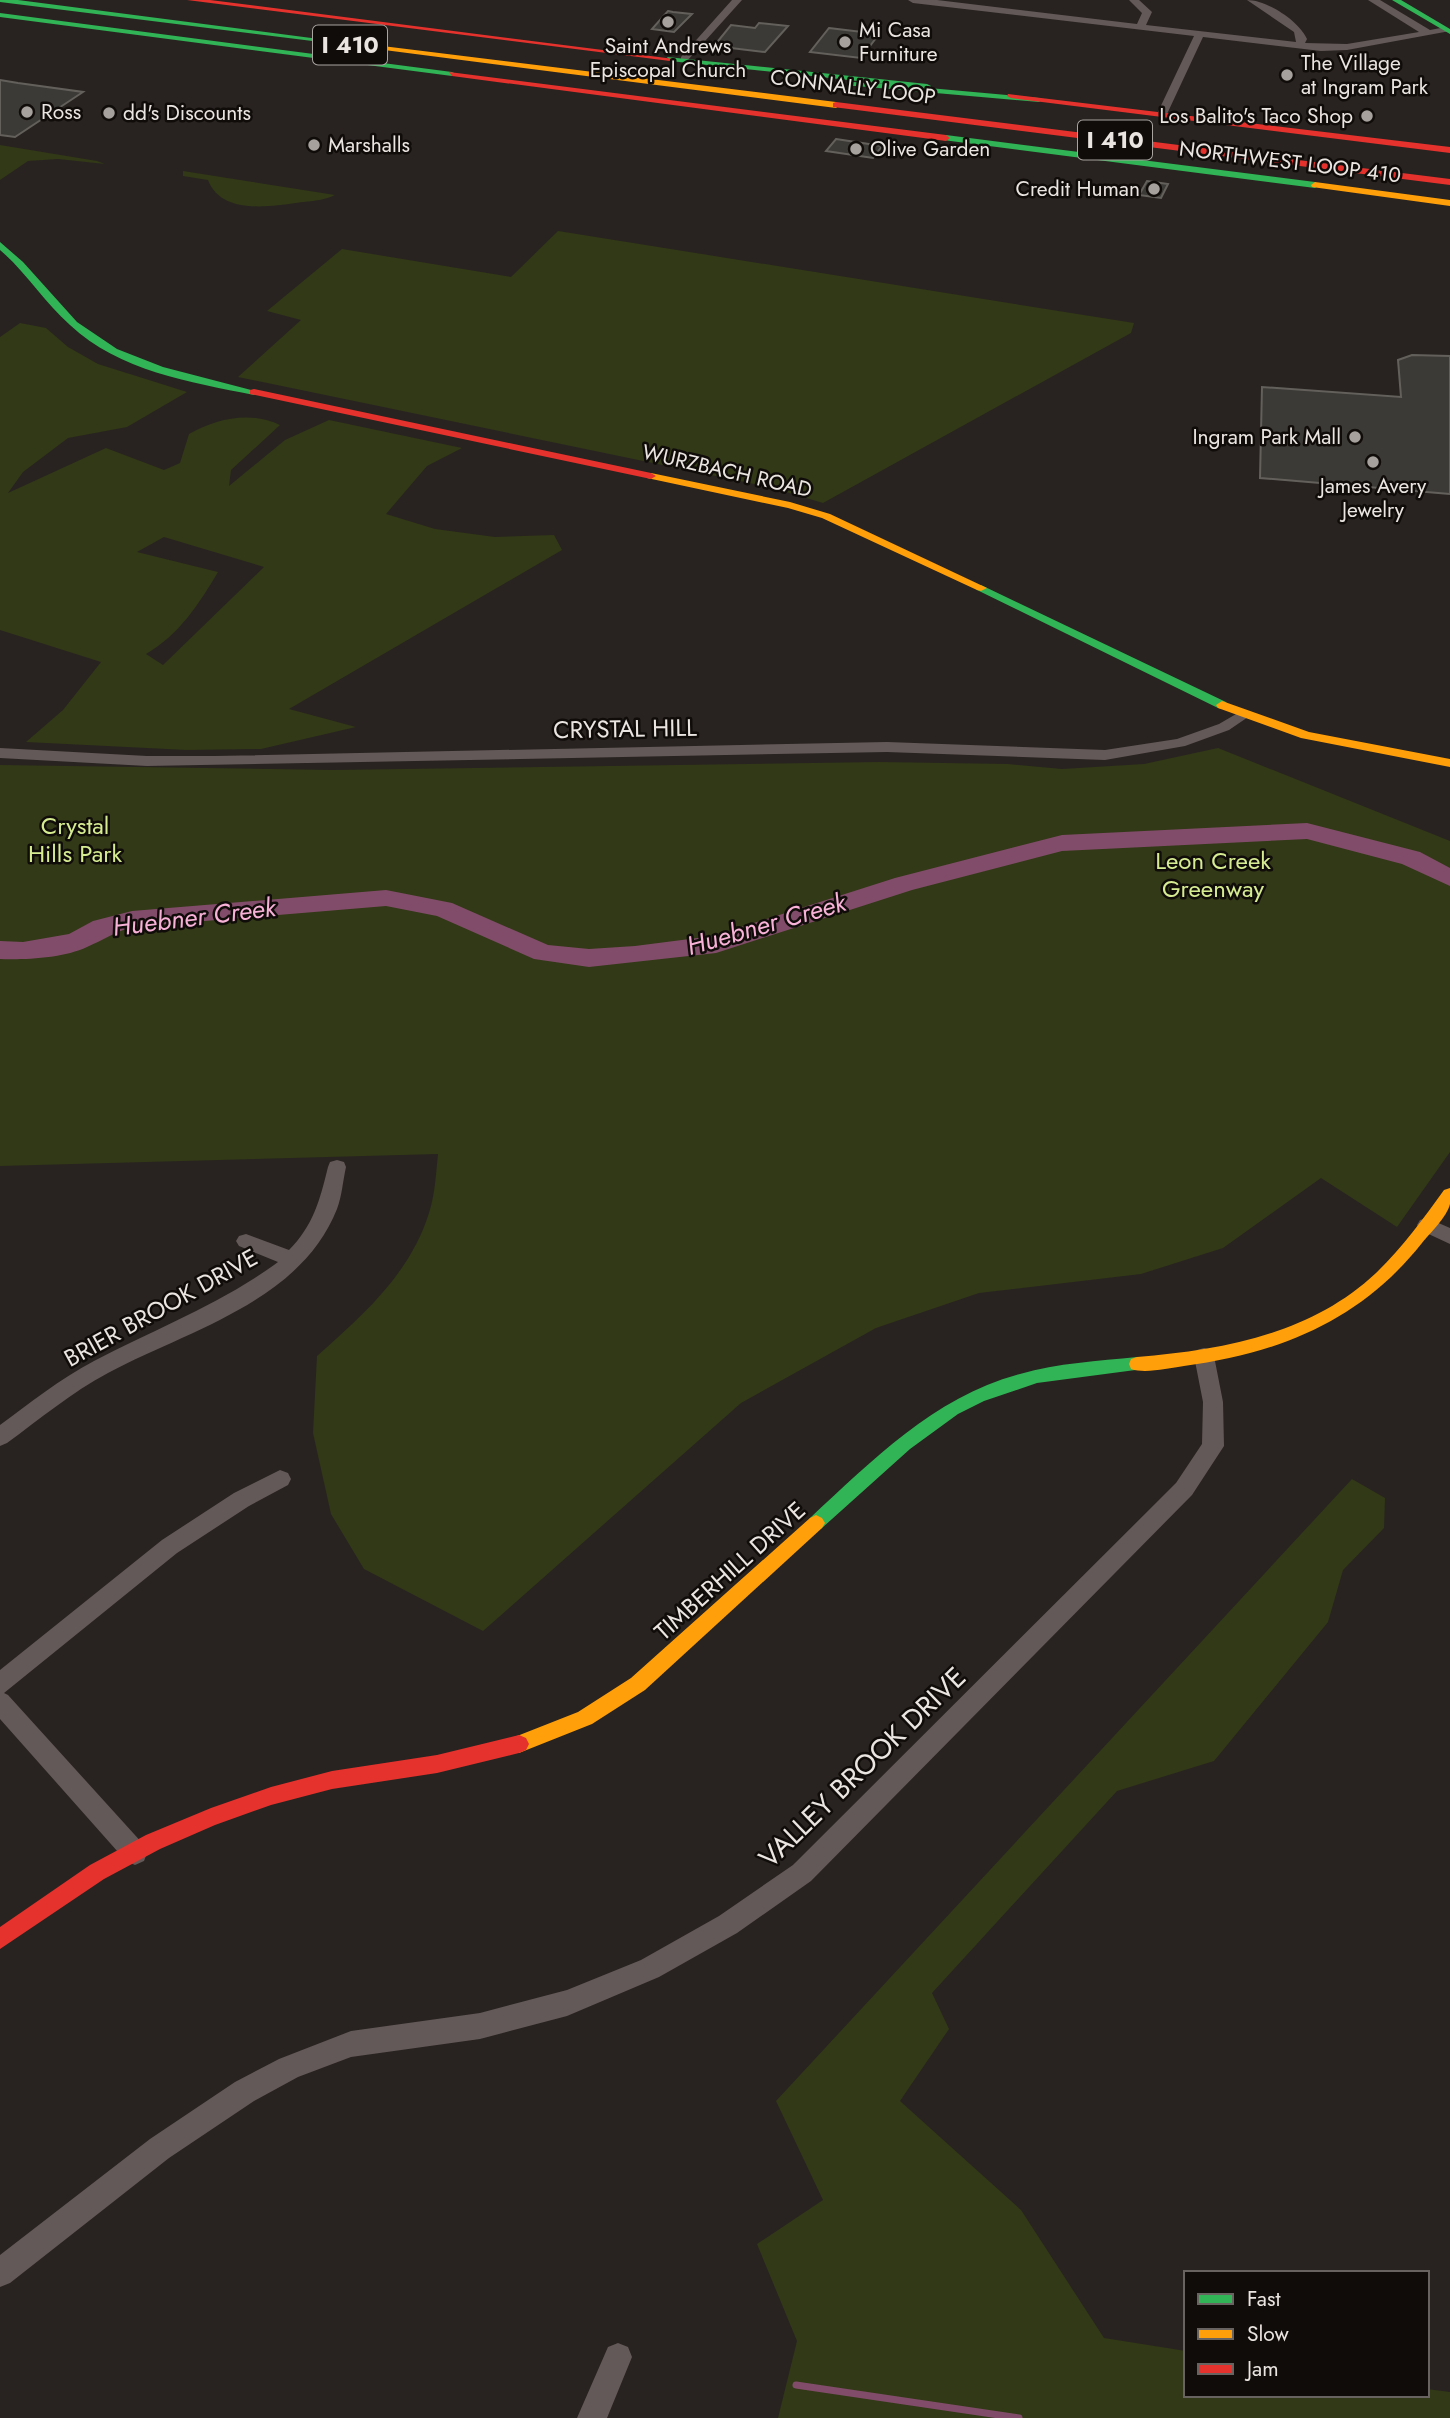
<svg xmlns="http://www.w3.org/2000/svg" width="1450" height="2418" font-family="Jost,sans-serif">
	<rect width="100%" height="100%" fill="#282320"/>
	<path fill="#323917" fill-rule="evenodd" d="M0,145L97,161L105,164L58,159L28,161L0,180Z
		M183,171L335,195C323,201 309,201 296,203C267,207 221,214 208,180L183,176Z
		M558,231L1134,323L1131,333L823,503L769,487L238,377L301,320L267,311L342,249L511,277Z
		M20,323L46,328L68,347L98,364L187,392L127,427L68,438L23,472L8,493L106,448L164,470L180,463L189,434C217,418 251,411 280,425L231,470L229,486L285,440L329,420L462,448L427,466L386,514L435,529L495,537L554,535L562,550L289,709L356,727L261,749L187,750L26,742L63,710L101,662L0,630V337ZM164,537L264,567L163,665L146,654C179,635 199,604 218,572L137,552Z
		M1218,748L1450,841V1152L1397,1227L1321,1178L1223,1248L1141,1274L979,1293L876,1328L741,1403L483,1631L364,1569L331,1514L313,1433L317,1356C363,1315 410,1274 429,1213C435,1195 436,1173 438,1154L0,1166V765L333,770L879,762L1008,764L1062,769L1144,764Z
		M1352,1479L1385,1498L1384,1528L1343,1570L1328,1622L1214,1761L1117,1791L932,1993L949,2029L900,2101L1021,2210L1104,2338L1186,2351V2395H1427V2389L1450,2392V2418H778L797,2341L757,2244L823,2200L776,2101Z"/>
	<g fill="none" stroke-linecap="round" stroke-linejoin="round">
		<path stroke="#814c69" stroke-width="7" d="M796,2385L1019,2418"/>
		<path fill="#814c69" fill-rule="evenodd" d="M1307,823L1420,852L1450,868V886L1402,864L1307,839L1062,851L912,890L716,953L589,967L534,959L437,916L386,906L132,927C115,932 103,940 87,947C64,958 25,960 0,959V941L23,942L69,934L93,921L132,911L386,890L452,903L548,945L589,949L635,946L713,936L895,878L1062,835Z"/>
	</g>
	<path fill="#3c3a36" stroke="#63605c" stroke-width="2" d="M668,11L673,12L692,14L674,32L652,29Z
		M759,23L788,26L765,52L714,46L731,25L755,28Z
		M829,28L879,34L861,58L810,52Z
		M0,80L18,83L83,92L15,137L0,135Z
		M836,139L882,146L873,158L826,151Z
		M1147,181L1168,184L1161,198L1139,195Z
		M1412,355L1450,356V494L1260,478L1262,387L1401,397L1398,360Z"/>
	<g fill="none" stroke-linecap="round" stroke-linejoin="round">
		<path fill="#635958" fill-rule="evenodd" d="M732,0H742L687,61H681V57Z
			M908,0H937L1137,24L1142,13L1129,0H1139L1152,12L1146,25L1296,42L1294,32L1247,0C1267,0 1299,21 1307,39L1305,43L1347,44L1419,32L1368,0H1380L1430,30L1446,27L1450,31L1347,50L1321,51L1203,37L1167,114L1162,117L1157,114L1194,36L913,3Z
			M1243,710L1251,715L1229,730L1185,746L1105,760L887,752L147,766L0,758V748L147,756H215L887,742L1105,750L1177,739L1219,724Z
			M337,1160L344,1162L346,1167C343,1180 342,1196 337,1209C300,1302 189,1330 108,1373C72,1392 40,1419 7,1443L0,1446V1425C30,1403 60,1379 94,1361C155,1329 218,1305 274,1265L278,1262L239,1246L236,1241L239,1236L246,1234L289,1250C313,1226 320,1200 328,1167L330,1162Z
			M1427,1218L1450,1228V1244L1420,1230L1417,1225L1420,1220Z
			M1204,1348L1211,1350L1214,1356L1223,1402L1224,1446L1192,1495L811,1881L737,1933L659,1977L567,2016L480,2039L351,2057L298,2077L254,2101L169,2158L10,2283L0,2287V2255L150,2139L235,2082L279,2059L351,2031L480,2013L567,1990L641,1960L719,1916L793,1865L1176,1483L1202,1444L1203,1402L1194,1356L1197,1350Z
			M280,1470L288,1473L291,1479L288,1485L249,1506L177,1553L4,1693L8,1695L144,1845L147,1853L144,1861L135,1865L126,1861L0,1719V1670L162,1540L234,1493Z
			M618,2343L628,2347L632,2357L607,2418H577L608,2347Z"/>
		<path fill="#30b455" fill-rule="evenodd" d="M0,0H18L365,45L361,47L0,2Z
			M1392,0H1401L1450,29V34Z
			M0,13L452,72L456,74L452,76L0,17Z
			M667,57L927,84L931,86L929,88L1039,98L1043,100L1039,102L856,86H853V82L886,84L670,61Z
			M946,135L1315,182L1319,185L1315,188L943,140V136Z
			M0,242L23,262L77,322L117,349L163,367L259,392L254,395C190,382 119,371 70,325C44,302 26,272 0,250Z
			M981,585L1226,702L1228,705L1222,709L1218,708L977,590L975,588Z
			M1137,1357L1143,1359L1145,1364L1143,1369L1037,1383L984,1401L958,1414L910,1449L822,1528L816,1531L810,1528L807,1523L810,1518C873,1460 934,1397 1020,1374C1058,1363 1098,1361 1137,1357Z"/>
		<path fill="#ff9f0a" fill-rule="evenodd" d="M358,43L836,102L840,105L836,108L361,47Z
			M1315,182L1450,200V206L1312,187L1311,185Z
			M651,473L790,502L830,514L987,588L981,591L977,590L822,518L788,508L647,478L646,476Z
			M1222,701L1309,732L1450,759V767L1301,738L1218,708L1216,705Z
			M1450,1188C1450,1193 1450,1200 1450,1204C1447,1217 1430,1233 1422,1243C1360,1321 1280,1353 1184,1366C1168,1368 1146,1374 1131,1369L1129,1364L1131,1359L1137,1357C1223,1350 1311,1334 1376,1273C1402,1248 1423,1219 1444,1190Z
			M816,1515L822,1518L825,1523L822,1528L645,1690L592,1724L519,1753L512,1750L509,1744L512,1738L578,1712L631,1678L810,1518Z"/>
		<path fill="#e5322d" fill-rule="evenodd" d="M187,0H210L674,59L670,61Z
			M449,72L946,135L950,138L946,141L452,76Z
			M1008,94L1450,147V153L1011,98L1007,96Z
			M836,102L1450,179V185L833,107V103Z
			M254,389L651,473L656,476L651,479L250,394V390Z
			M519,1735L526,1738L529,1744L526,1750L519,1753L437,1773L332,1789L271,1805L215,1825L160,1849L104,1879L0,1949V1927L90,1865L146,1835L211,1808L271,1787L332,1771L437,1755Z"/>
	</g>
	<g fill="#a7a19d" stroke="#100c0a" stroke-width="2.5">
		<circle cx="668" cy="22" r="7"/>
		<circle cx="845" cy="42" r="7"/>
		<circle cx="1287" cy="75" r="7"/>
		<circle cx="27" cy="112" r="7"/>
		<circle cx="109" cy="113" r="7"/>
		<circle cx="1367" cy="116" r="7"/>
		<circle cx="314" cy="145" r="7"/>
		<circle cx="856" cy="149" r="7"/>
		<circle cx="1154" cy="189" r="7"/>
		<circle cx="1355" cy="437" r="7"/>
		<circle cx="1373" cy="462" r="7"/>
	</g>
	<g text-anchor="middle" stroke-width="5" stroke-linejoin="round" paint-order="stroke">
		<g font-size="21" fill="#ebe5e1" stroke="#100c0a" text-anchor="start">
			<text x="859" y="37">Mi Casa<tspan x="859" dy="24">Furniture</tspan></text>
			<text x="668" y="53" text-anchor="middle">Saint Andrews<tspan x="668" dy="24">Episcopal Church</tspan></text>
			<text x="1301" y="70">The Village<tspan x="1301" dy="24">at Ingram Park</tspan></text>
			<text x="41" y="119">Ross</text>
			<text x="123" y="120">dd's Discounts</text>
			<text x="1353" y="123" text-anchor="end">Los Balito's Taco Shop</text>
			<text x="328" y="152">Marshalls</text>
			<text x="870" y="156">Olive Garden</text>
			<text x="1140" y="196" text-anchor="end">Credit Human</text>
			<text x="1341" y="444" text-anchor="end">Ingram Park Mall</text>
			<text x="1373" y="493" text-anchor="middle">James Avery<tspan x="1373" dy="24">Jewelry</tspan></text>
		</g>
		<g font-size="21" fill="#ebe5e1" stroke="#100c0a">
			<text transform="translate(853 87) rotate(7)" y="7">CONNALLY LOOP</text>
			<text transform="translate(1290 162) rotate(7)" y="7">NORTHWEST LOOP 410</text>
			<text transform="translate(727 471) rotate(13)" y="7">WURZBACH ROAD</text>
		</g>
		<g fill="#100c0a" stroke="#a9a4a0" stroke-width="2">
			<rect x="313" y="25.5" width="74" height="39" rx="5"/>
			<rect x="1078" y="120.5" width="74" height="39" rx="5"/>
		</g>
		<g font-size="23" font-weight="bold" fill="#ebe5e1">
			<text x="350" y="53">I 410</text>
			<text x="1115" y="148">I 410</text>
		</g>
		<g font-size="24" fill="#ebe5e1" stroke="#100c0a">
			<text transform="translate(625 729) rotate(-1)" y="8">CRYSTAL HILL</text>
			<text transform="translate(161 1308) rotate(-29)" y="8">BRIER BROOK DRIVE</text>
			<text transform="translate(730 1571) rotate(-42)" y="8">TIMBERHILL DRIVE</text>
		</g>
		<g font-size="24" fill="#d6ec91" stroke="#100c0a">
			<text x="75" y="834">Crystal<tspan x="75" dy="28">Hills Park</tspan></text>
			<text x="1213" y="869">Leon Creek<tspan x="1213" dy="28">Greenway</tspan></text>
		</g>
		<g font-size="26" font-style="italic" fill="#f8b1d7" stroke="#100c0a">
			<text transform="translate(194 917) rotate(-7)" y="9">Huebner Creek</text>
			<text transform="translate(766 924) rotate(-16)" y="9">Huebner Creek</text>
		</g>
		<g font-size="28" fill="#ebe5e1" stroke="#100c0a">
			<text transform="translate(862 1767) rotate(-44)" y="10">VALLEY BROOK DRIVE</text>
		</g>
	</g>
	<rect x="1184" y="2271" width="245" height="126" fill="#100c0a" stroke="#686360" stroke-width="2"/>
	<rect x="1198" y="2294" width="35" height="10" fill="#30b455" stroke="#686360" stroke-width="2"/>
	<text x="1247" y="2306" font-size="21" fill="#ebe5e1">Fast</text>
	<rect x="1198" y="2329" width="35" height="10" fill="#ff9f0a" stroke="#686360" stroke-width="2"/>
	<text x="1247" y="2341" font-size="21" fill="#ebe5e1">Slow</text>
	<rect x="1198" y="2364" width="35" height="10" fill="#e5322d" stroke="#686360" stroke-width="2"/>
	<text x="1247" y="2376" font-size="21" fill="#ebe5e1">Jam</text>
</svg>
